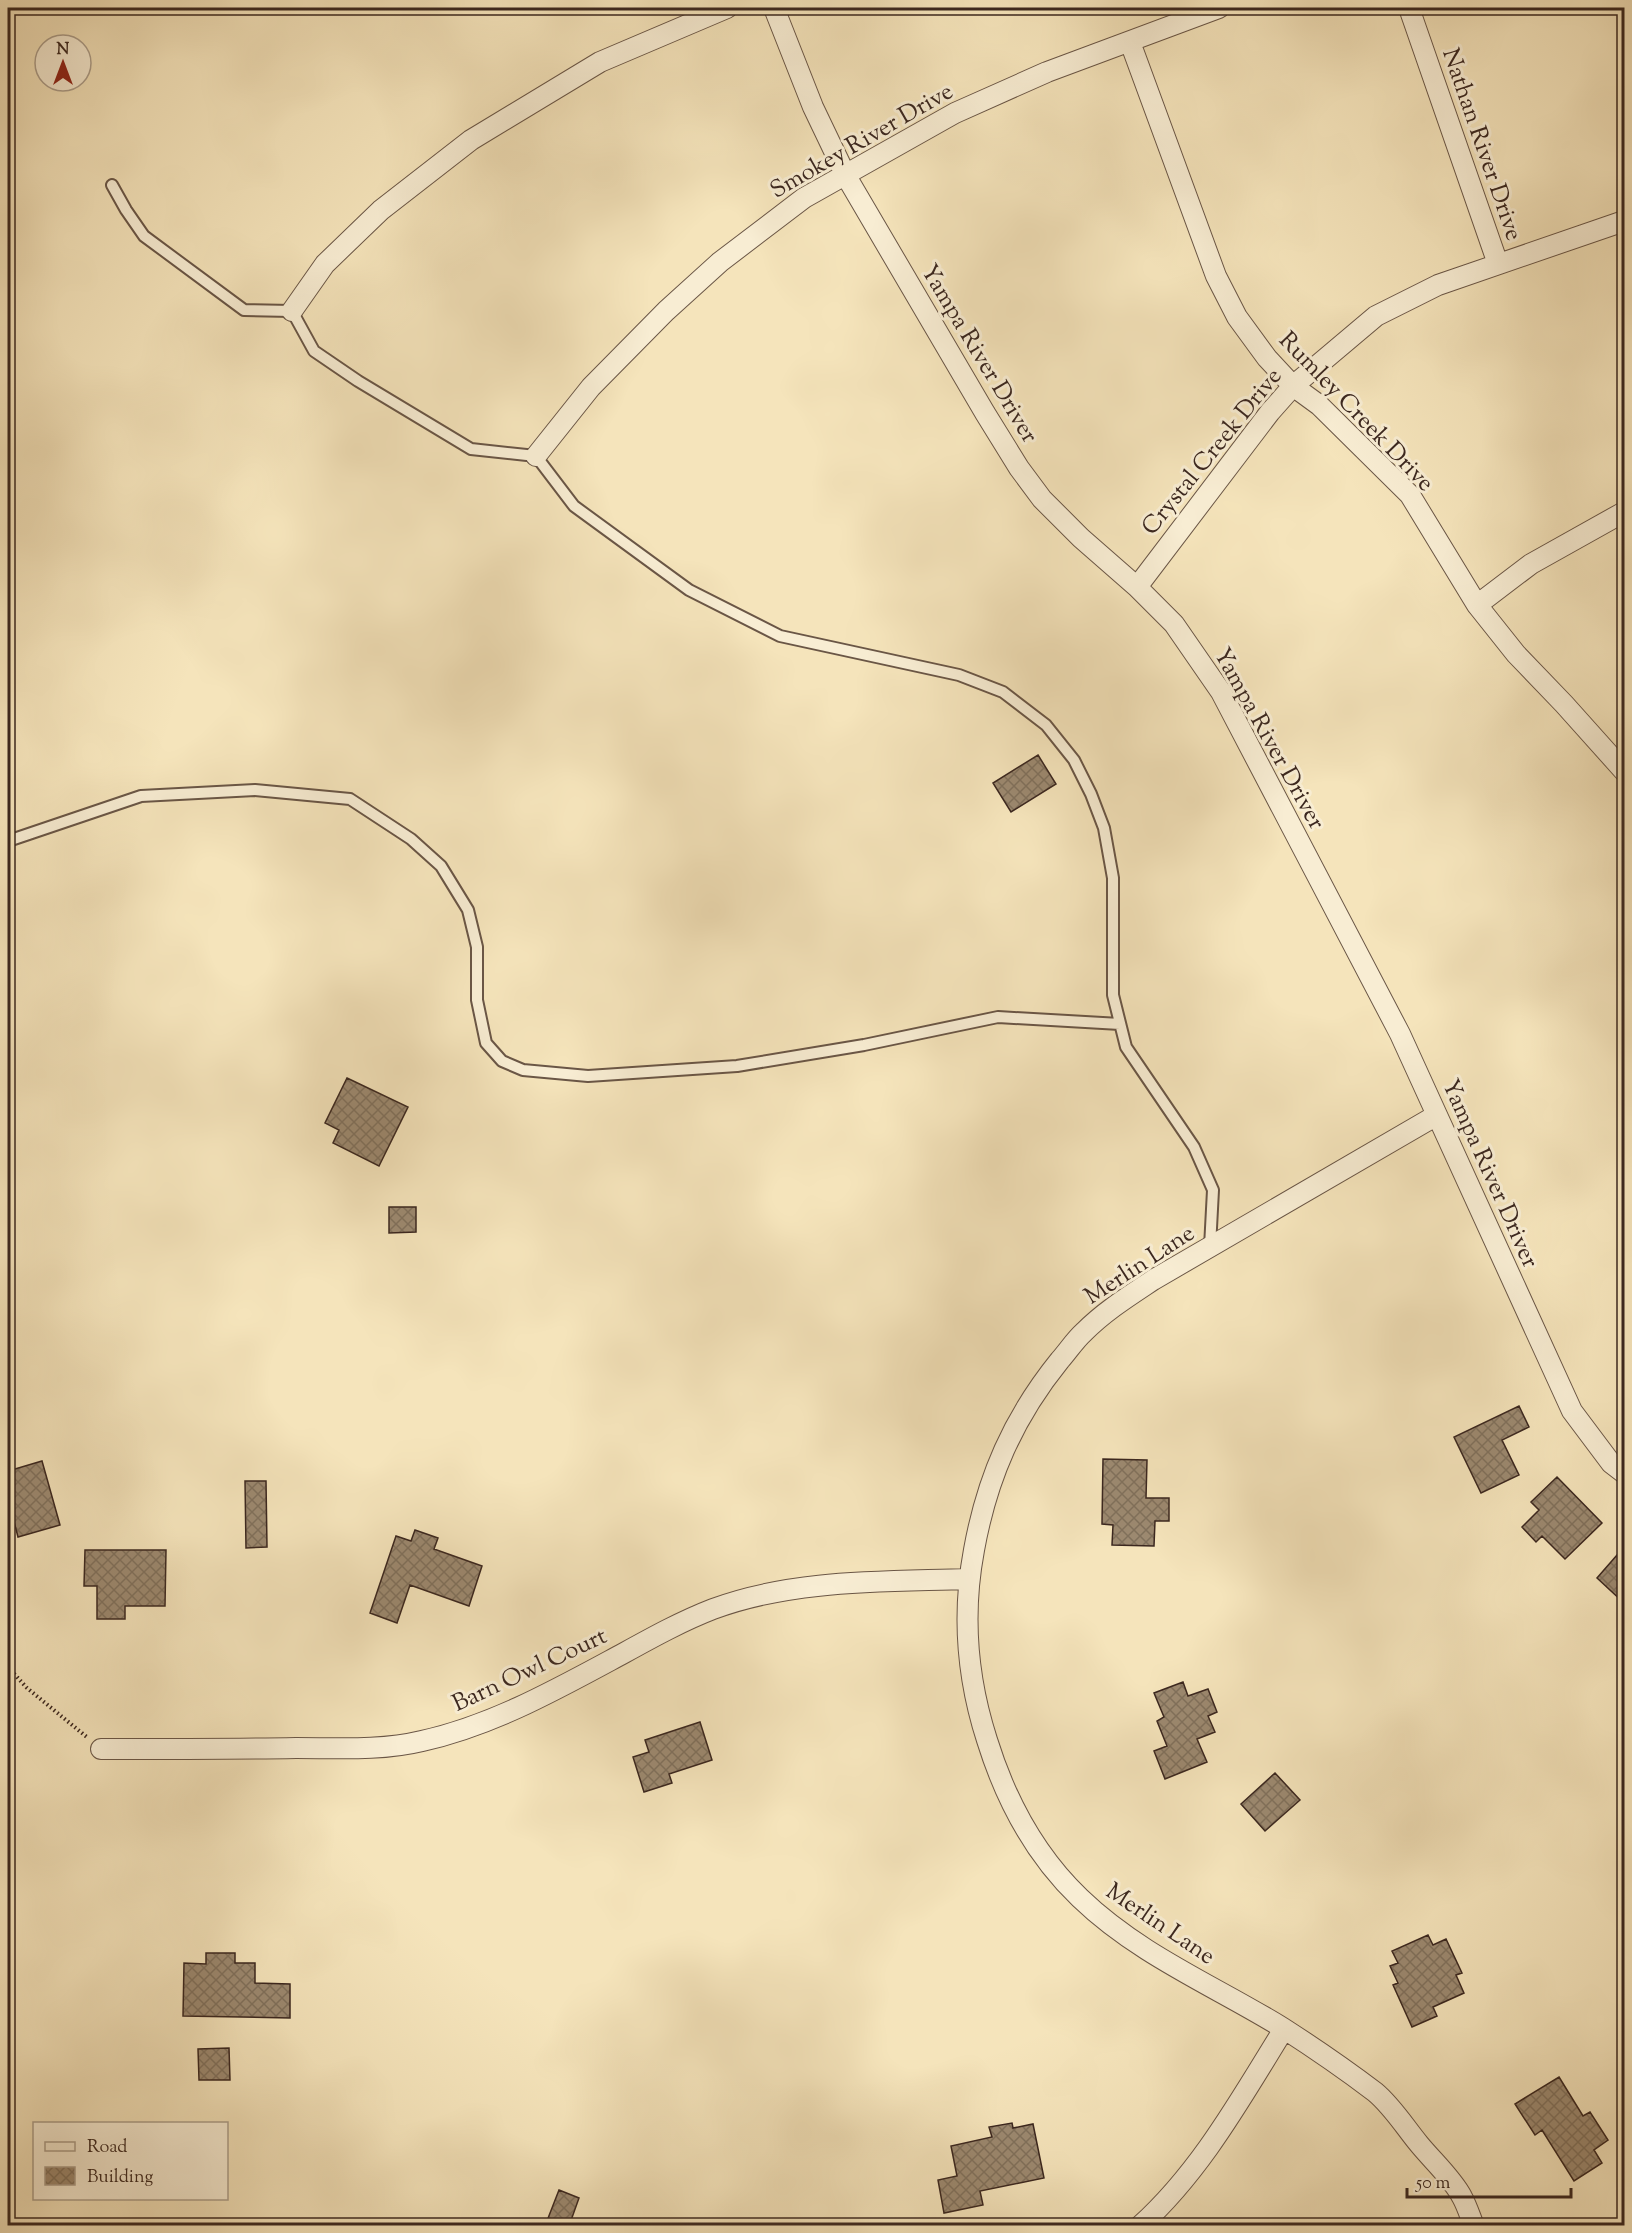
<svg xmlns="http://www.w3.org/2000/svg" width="1632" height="2233" font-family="'Sorts Mill Goudy',serif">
	<defs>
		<pattern id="building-cross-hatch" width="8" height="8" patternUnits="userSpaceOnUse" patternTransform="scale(1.5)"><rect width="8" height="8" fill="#9c8970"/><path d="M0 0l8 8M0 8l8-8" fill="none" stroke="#80705b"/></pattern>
	</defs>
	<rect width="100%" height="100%" fill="#f5e4bb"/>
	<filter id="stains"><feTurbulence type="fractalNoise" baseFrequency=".00333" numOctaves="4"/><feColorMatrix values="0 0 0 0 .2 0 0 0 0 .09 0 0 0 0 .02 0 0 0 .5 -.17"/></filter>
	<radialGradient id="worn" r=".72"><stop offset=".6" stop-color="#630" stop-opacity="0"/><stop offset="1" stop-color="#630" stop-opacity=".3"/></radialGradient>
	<path fill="url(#building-cross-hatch)" stroke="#3b271f" stroke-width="1.5" d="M1038,755L1056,784L1011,812L993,783Z
		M347,1078L408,1107L379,1166L333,1143L339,1130L325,1123Z
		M389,1207H416V1232L389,1233Z
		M1519,1406L1529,1427L1502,1440L1519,1475L1481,1493L1454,1437Z
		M1103,1459L1147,1460L1146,1498H1169V1521H1155L1154,1546L1112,1545L1113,1525L1102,1524Z
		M42,1461L60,1525L18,1537L8,1498V1471Z
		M1557,1477L1602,1523L1565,1559L1542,1536L1536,1542L1522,1527L1539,1510L1531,1502Z
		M245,1481H266L267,1547L246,1548Z
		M415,1530L438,1538L434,1549L482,1566L469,1606L410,1585L397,1623L370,1613L396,1536L411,1541Z
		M1624,1547V1603L1597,1578Z
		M85,1550H166L165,1606H125V1619H97V1586H84Z
		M1183,1682L1188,1696L1208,1689L1217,1712L1208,1716L1215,1732L1197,1739L1207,1762L1165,1779L1154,1751L1167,1746L1157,1721L1164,1717L1154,1693Z
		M700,1722L712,1760L669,1774L672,1783L644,1792L633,1757L649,1752L645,1740Z
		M1275,1773L1300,1800L1265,1831L1241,1804Z
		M1428,1935L1433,1945L1446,1939L1462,1973L1456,1975L1464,1993L1433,2007L1437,2016L1412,2027L1393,1985L1398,1983L1390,1966L1398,1963L1392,1951Z
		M206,1953H235V1963H255V1983L290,1984V2018L183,2016L184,1963L206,1964Z
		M229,2048L230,2080H199L198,2049Z
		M1559,2077L1583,2116L1590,2112L1608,2140L1594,2150L1602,2163L1574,2181L1542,2130L1535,2135L1515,2104Z
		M1012,2123L1013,2128L1033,2124L1044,2178L980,2191L983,2205L944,2213L938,2180L957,2176L951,2146L992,2137L989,2127Z
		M559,2190L579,2198L569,2226H545Z"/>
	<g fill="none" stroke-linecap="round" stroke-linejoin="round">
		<defs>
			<path id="service" d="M112,185L126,210L144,236L244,310L292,311L314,351L358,381L471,449L536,456L574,506L689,590L780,636L959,675L1003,692L1046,725L1074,760L1091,794L1104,828L1113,878V995L1126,1047L1194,1147L1213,1190L1210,1247
				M8,841L141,796L255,790L350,799L411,839L441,866L468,910L477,947V1000L486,1043L502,1061L523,1070L588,1076L737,1066L864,1045L998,1017L1120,1024"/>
			<path id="minor" d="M774,8L813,107L846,176L985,413L1019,468L1042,499L1081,538L1137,587L1174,624L1221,692L1400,1034L1572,1411L1611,1463L1624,1473
				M1409,8L1498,264
				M1130,42L1216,276L1237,317L1267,358L1293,386L1319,405L1410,495L1477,605L1516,654L1564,704L1624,771
				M292,311L325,264L381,210L471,140L600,62L727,8
				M536,456L591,387L666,311L720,262L804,198L955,113L1047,72L1219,8
				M1137,587L1270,412L1293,386L1376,316L1438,285L1624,221
				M1477,605L1531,564L1624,512
				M1437,1115L1153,1280C1129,1296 1105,1311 1084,1332C1075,1340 1068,1351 1060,1360C1013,1418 987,1478 974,1550C962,1614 967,1678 987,1740C1005,1798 1035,1855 1080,1898C1139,1955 1215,1986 1283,2028C1314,2048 1346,2070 1375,2092C1392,2106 1405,2127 1419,2144C1432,2160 1453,2179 1462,2197C1467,2206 1470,2216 1474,2226
				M101,1749C166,1749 231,1749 296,1748C337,1748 381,1751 422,1741C494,1725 559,1688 624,1653C653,1637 682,1621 713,1609C794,1579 884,1582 968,1579
				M1140,2226C1201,2171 1241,2098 1284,2029"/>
		</defs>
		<use href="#service" stroke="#6a5646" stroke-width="14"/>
		<use href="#minor" stroke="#6a5646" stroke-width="22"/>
		<path stroke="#3b271f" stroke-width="4" stroke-dasharray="1.5 3" stroke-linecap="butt" d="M8,1667L27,1688L88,1738"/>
		<use href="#service" stroke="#f8edd3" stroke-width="10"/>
		<use href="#minor" stroke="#f8edd3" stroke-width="20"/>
	</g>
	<g text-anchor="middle" stroke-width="6" stroke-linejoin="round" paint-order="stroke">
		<g font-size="24" fill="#3b271f" stroke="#f8edd3">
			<text transform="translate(861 140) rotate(-30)" y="8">Smokey River Drive</text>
			<text transform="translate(1483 144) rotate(71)" y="8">Nathan River Drive</text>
			<text transform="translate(980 353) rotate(59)" y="8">Yampa River Driver</text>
			<text transform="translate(1357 411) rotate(46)" y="8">Rumley Creek Drive</text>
			<text transform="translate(1211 451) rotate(-51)" y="8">Crystal Creek Drive</text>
			<text transform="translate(1270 738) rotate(61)" y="8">Yampa River Driver</text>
			<text transform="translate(1491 1173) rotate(66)" y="8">Yampa River Driver</text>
			<text transform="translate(1139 1264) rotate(-33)" y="8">Merlin Lane</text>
			<text transform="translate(529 1669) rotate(-25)" y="8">Barn Owl Court</text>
			<text transform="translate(1161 1923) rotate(34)" y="8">Merlin Lane</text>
		</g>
	</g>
	<rect width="1632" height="2233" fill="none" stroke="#f5e4bb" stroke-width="30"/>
	<rect x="9" y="9" width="1614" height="2215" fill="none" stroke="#3b271f" stroke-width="3"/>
	<rect x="15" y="15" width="1602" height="2203" fill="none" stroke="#3b271f" stroke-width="1.5"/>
	<rect x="33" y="2122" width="195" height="78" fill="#f8edd3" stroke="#ac9e8b" stroke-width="1.5"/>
	<rect x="45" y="2142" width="30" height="9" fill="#f8edd3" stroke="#ac9e8b" stroke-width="1.5"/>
	<text x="87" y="2152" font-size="18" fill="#3b271f">Road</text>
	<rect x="45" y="2167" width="30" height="18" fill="url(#building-cross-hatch)" stroke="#ac9e8b" stroke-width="1.5"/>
	<text x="87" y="2182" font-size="18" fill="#3b271f">Building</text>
	<g transform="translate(63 63)"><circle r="28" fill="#f8edd3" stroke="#ac9e8b" stroke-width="1.5"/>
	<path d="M0-4.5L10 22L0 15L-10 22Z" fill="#8f2418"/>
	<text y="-9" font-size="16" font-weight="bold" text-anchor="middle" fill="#3b271f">N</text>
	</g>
	<path d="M1407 2188v9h164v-9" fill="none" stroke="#3b271f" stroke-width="3"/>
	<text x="1416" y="2188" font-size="18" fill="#3b271f" stroke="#f8edd3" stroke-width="4.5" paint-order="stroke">50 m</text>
	<rect width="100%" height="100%" filter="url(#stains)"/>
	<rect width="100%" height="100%" fill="url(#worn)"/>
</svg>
